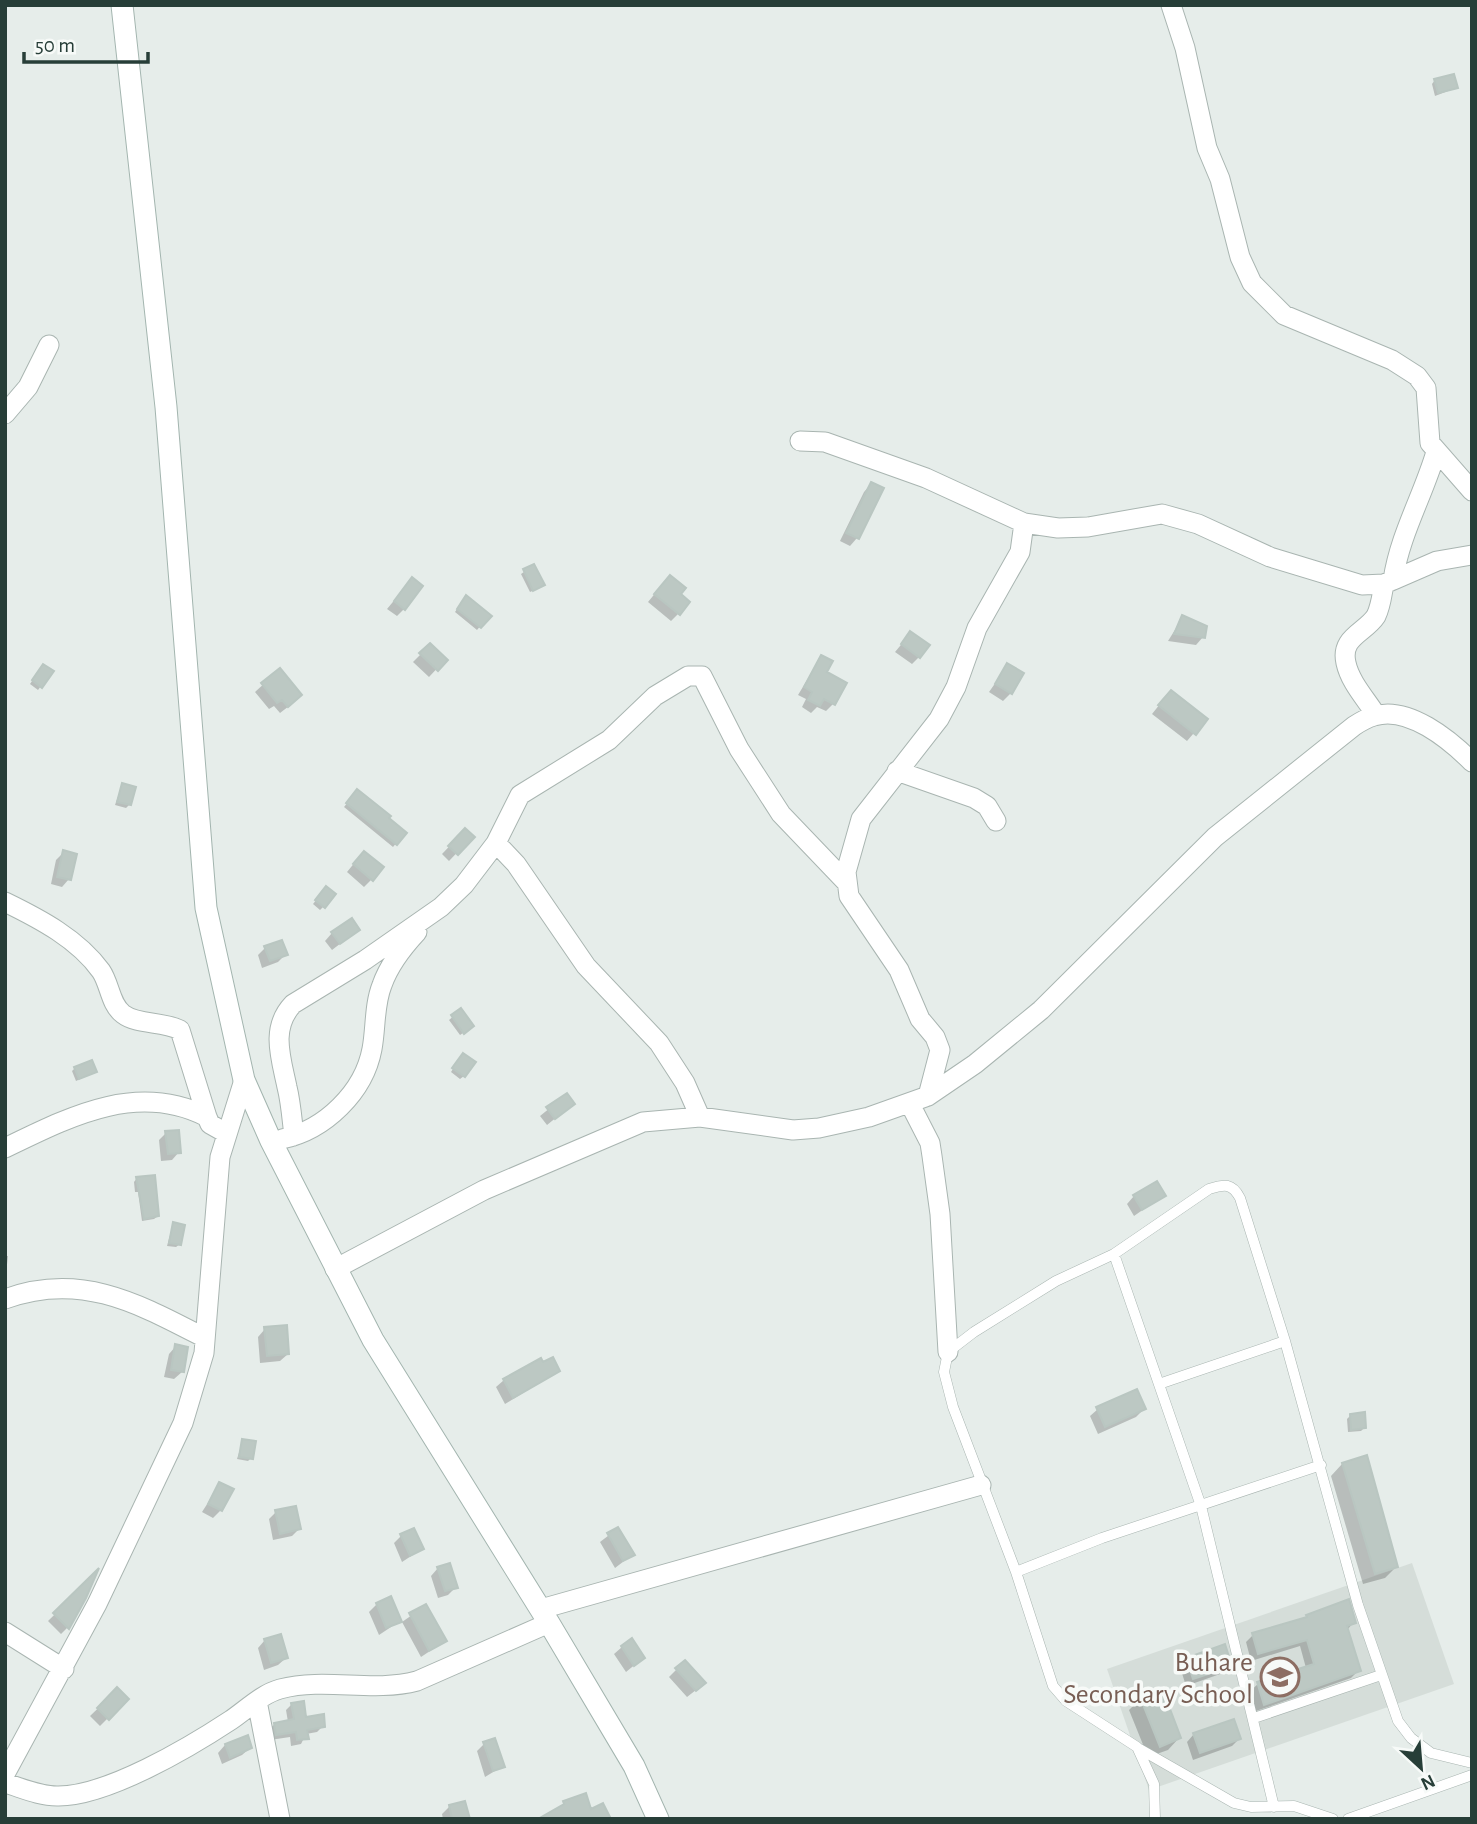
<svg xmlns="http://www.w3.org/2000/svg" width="1477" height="1824" font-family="'Alegreya Sans',sans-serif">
	<rect width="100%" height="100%" fill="#e6edea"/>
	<path fill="#d5ddd9" d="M1412,1563L1454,1684L1149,1790L1107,1669Z"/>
	<path fill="#0003" d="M1435,80L1456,88L1435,96L1432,84Z
		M871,484L881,489L857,538L850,546L840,541L864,492Z
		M533,566L539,588L530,592L521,574Z
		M412,579L404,609L397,616L387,609Z
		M662,585L679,594L678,614L671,621L648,602Z
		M463,600L489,616L477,630L455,612Z
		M1183,617L1203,637L1196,645L1168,641Z
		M910,634L919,657L912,664L895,652Z
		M430,645L445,660L429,677L413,662Z
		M821,657L833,704L826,711L817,707L811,713L802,707L806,699L798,695Z
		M1008,665L1011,693L1003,701L989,692Z
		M40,669L41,686L38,690L30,684Z
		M279,670L293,703L280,713L274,706L269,709L255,692Z
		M1164,699L1206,719L1187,741L1152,714Z
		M122,785L129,805L126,808L115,805Z
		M354,795L405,833L393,847L344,807Z
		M465,830L472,837L449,861L442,854Z
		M64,852L69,879L62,887L51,884L56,860Z
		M356,861L372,879L364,887L347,872Z
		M326,888L323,907L320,910L313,904Z
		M358,930L332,950L325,941L332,933Z
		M265,948L286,954L278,962L262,968L258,955Z
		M461,1010L469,1029L460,1035L449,1020Z
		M460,1058L464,1076L460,1079L451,1072Z
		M75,1068L95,1072L76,1081L72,1071Z
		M566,1095L573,1104L547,1125L540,1116Z
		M166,1133L179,1152L172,1160L161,1161L159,1140Z
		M137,1178L158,1216L154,1219L142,1221L138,1192H135L134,1182Z
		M1164,1195L1134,1216L1127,1204L1134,1196Z
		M173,1224L180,1244L176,1247L167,1246Z
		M5,1256H8L5,1282Z
		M265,1329L288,1354L280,1361L260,1363L258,1337Z
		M176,1346L182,1372L174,1379L164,1377L169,1354Z
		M558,1371L505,1404L496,1387L504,1380Z
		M1098,1409H1144L1136,1417L1098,1434L1090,1416Z
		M1351,1415L1364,1428L1361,1431L1348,1432L1347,1419Z
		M243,1440L251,1458L248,1461L237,1459Z
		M1342,1464L1396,1567L1385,1578L1363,1584L1331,1476Z
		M220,1484L221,1510L213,1518L202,1512Z
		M276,1512L299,1529L292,1536L273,1540L269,1519Z
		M617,1529L632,1555L615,1568L600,1542Z
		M401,1536L422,1549L402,1562L394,1543Z
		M438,1568L456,1587L448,1595L438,1598L431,1576Z
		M94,1576L67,1628L61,1634L48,1621Z
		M377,1604L400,1621L379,1635L369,1612Z
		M425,1606L445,1641L421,1657L402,1622Z
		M1307,1617L1354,1622L1347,1630L1359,1670L1351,1678L1256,1711L1250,1691L1258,1684L1306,1668L1300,1646L1251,1661L1246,1642L1253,1635Z
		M265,1640L286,1658L278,1665L264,1670L258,1648Z
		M622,1647L643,1658L626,1672L614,1654Z
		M1187,1660L1230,1666L1223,1673L1186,1686L1180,1667Z
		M677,1669L696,1690L687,1697L669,1677Z
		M117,1690L127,1699L100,1726L90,1716Z
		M1141,1698L1179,1738L1168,1750L1148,1757L1129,1710Z
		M292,1704L304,1719L323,1726L317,1732L306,1734L301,1744L291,1746L290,1737L270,1740L268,1730L275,1724L288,1722L286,1710Z
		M1194,1734L1239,1739L1232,1746L1193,1760L1187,1742Z
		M247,1737L250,1748L242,1755L222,1764L218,1753L225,1745Z
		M484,1744L503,1766L485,1777L477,1751Z
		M449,1807L469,1819H443L442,1814Z"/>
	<path fill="#bcc8c3" stroke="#b9c6c1" stroke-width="2" d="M1454,74L1458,88L1438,93L1434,79Z
		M871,482L884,488L859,539L846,533Z
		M534,564L545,585L533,591L523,569Z
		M670,575L686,588L681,594L690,602L680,615L654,594Z
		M412,577L423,586L405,610L394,601Z
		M466,595L492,616L481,628L457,609Z
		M1182,615L1207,626L1205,638L1174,634Z
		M910,631L930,645L920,658L901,644Z
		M430,643L448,660L438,671L419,653Z
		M821,655L833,661L827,672L847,683L835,705L824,699L820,706L808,700L812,692L804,687Z
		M1007,663L1024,673L1012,694L995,684Z
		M43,664L54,671L42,688L32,680Z
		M280,668L302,695L288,707L282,700L277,703L261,683Z
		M1171,690L1208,719L1196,735L1158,705Z
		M122,783L136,787L131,805L117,802Z
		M357,789L391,816L389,818L407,833L397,845L346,803Z
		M465,828L475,837L458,855L448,846Z
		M63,850L77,854L71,880L57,877Z
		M364,851L384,867L373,881L353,864Z
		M326,886L336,894L325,908L315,900Z
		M352,918L360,930L340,944L331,932Z
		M282,940L288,955L270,961L264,946Z
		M461,1008L474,1026L464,1034L451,1015Z
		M463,1053L476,1062L465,1077L452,1068Z
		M92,1060L97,1072L79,1079L74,1067Z
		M567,1093L575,1104L555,1119L546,1107Z
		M179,1130L181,1153L168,1154L165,1131Z
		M155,1175L159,1216L144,1219L136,1177Z
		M1157,1181L1166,1196L1142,1210L1133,1195Z
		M173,1222L185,1225L181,1245L169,1243Z
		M287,1325L289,1354L267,1356L264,1327Z
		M175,1344L188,1347L184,1372L171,1370Z
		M553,1357L560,1371L513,1398L503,1379L541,1358L543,1362Z
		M1137,1389L1146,1409L1105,1427L1096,1407Z
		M1365,1412L1366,1428L1351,1430L1350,1414Z
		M242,1439L256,1441L253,1459L239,1457Z
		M1367,1455L1398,1567L1375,1574L1342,1463Z
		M219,1482L234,1489L222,1511L208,1504Z
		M296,1506L301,1529L280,1534L275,1510Z
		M618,1527L635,1555L623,1561L607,1533Z
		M414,1528L424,1549L410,1556L400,1534Z
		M450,1563L458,1588L445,1591L437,1567Z
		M99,1568L86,1598L69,1629L53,1613Z
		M391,1596L402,1622L386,1628L376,1603Z
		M1349,1599L1356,1623L1347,1626L1361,1671L1264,1705L1257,1682L1314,1664L1307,1640L1258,1654L1252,1633L1307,1617L1306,1615Z
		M426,1604L447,1641L429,1651L409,1613Z
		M281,1634L288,1658L271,1663L264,1639Z
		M632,1638L645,1658L634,1666L621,1646Z
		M1225,1644L1232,1666L1193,1679L1186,1658Z
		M685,1660L706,1683L696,1691L675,1668Z
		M117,1687L129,1699L109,1720L97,1708Z
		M1162,1688L1181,1738L1160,1747L1140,1697Z
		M304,1701L306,1717L324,1714L325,1727L307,1730L309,1739L297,1740L296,1732L276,1735L274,1723L294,1719L291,1703Z
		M1234,1719L1241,1739L1200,1753L1193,1733Z
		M248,1735L252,1748L230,1758L225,1744Z
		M495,1738L505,1767L493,1771L483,1742Z
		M586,1793L591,1809L603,1803L611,1819H538L564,1804L563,1801Z
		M465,1801L470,1819H452L449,1805Z"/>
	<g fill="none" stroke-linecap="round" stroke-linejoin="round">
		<defs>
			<path id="lane" d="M1114,1254L1201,1506L1274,1807
				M1159,1384L1285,1341
				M1016,1572L1102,1538L1321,1465
				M1254,1718L1381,1675
				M1138,1748L1234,1803L1251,1807L1294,1806L1333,1819
				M1155,1819L1154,1784L1137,1747L1066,1701L1053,1686L1016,1572L953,1407L944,1372L948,1352L974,1332L1056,1281L1114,1254L1209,1189C1225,1184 1232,1183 1240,1198L1285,1341L1358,1605L1398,1721L1411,1738L1431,1753L1472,1763
				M1348,1819L1472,1775"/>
			<path id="street" d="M1171,5L1185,48L1207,148L1220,179L1240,257L1252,283L1284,315L1392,360L1417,376L1426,388L1430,443L1472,491
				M5,414L28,387L49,345
				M800,441L825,442L926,478L1024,523L1058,528L1088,527L1162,514L1198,524L1270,557L1362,585L1384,584L1437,561L1472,555
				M1393,580C1400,534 1423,496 1436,452
				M1376,715C1366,699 1350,682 1346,663C1340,637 1365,633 1376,616C1381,606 1382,594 1384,584
				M897,771L974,798L987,806L996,821
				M496,843L516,864L586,966L659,1043L685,1083L700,1117
				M5,902C40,919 78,939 101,971C110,984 110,1004 123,1014C137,1025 163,1021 180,1030L207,1117L210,1124L226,1133
				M928,1096L940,1050L935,1037L920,1019L899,970L849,896L846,872L861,819L939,719L956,687L977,628L1020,552L1024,523
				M910,1104L930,1143L932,1156L940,1214L948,1352
				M294,1136C292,1120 291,1103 287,1087C281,1058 270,1028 293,1004L365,960L441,907L464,885L496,843L520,795L609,740L655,696L688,676H702L739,749L781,814L847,883
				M282,1139C325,1130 364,1092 372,1049C376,1028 374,1005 382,985C389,965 403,947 417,932
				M5,1148C69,1117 137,1081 207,1117
				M335,1269L484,1190L643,1122L700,1117L793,1130L819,1128L869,1117L928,1096L975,1064L1041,1010L1215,837L1354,726C1360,722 1367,718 1374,716C1408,705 1450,740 1472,762
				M5,1299C81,1271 139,1304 205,1338
				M541,1609L981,1485
				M5,1632L64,1669
				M257,1701L280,1819
				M5,1774L97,1604L183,1423L204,1353L220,1157L244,1080
				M5,1783C22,1788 39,1796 57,1796C106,1797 190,1747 231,1720C247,1709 262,1694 280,1689C327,1677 371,1693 417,1681L549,1623"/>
			<path id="secondary" d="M122,5L166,407L206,908L244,1080L271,1141L373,1340L549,1623L634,1766L658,1819"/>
		</defs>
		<use href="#lane" stroke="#a9b5b1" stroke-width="11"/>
		<use href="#street" stroke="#a9b5b1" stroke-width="21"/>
		<use href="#secondary" stroke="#a3b5af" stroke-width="23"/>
		<use href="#lane" stroke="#fff" stroke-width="10"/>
		<use href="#street" stroke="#fff" stroke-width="19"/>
		<use href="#secondary" stroke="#fff" stroke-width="21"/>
	</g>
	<defs>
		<symbol id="school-ring" viewBox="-11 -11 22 22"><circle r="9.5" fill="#f7faf8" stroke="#8d6e63" stroke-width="1.5"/><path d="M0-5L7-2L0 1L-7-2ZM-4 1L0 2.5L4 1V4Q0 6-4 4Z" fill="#8d6e63"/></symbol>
	</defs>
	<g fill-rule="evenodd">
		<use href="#school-ring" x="1258" y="1655" width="44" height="44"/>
	</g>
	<g text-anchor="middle" stroke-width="7" stroke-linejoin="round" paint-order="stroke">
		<g font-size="28" fill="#785e54" stroke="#f7faf8" text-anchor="end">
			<text x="1253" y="1671">Buhare<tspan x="1253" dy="32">Secondary School</tspan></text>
		</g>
	</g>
	<rect width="1477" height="1824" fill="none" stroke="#273e38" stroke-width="14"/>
	<g transform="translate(1421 1768) rotate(154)" stroke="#f7faf8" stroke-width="5" paint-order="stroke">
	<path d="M0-5L12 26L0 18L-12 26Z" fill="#273e38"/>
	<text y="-10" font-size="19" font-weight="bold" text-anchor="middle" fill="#273e38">N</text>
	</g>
	<path d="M24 52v10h124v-10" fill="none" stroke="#273e38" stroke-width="3.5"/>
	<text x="35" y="52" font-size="21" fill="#273e38" stroke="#f7faf8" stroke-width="5" paint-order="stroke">50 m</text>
</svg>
